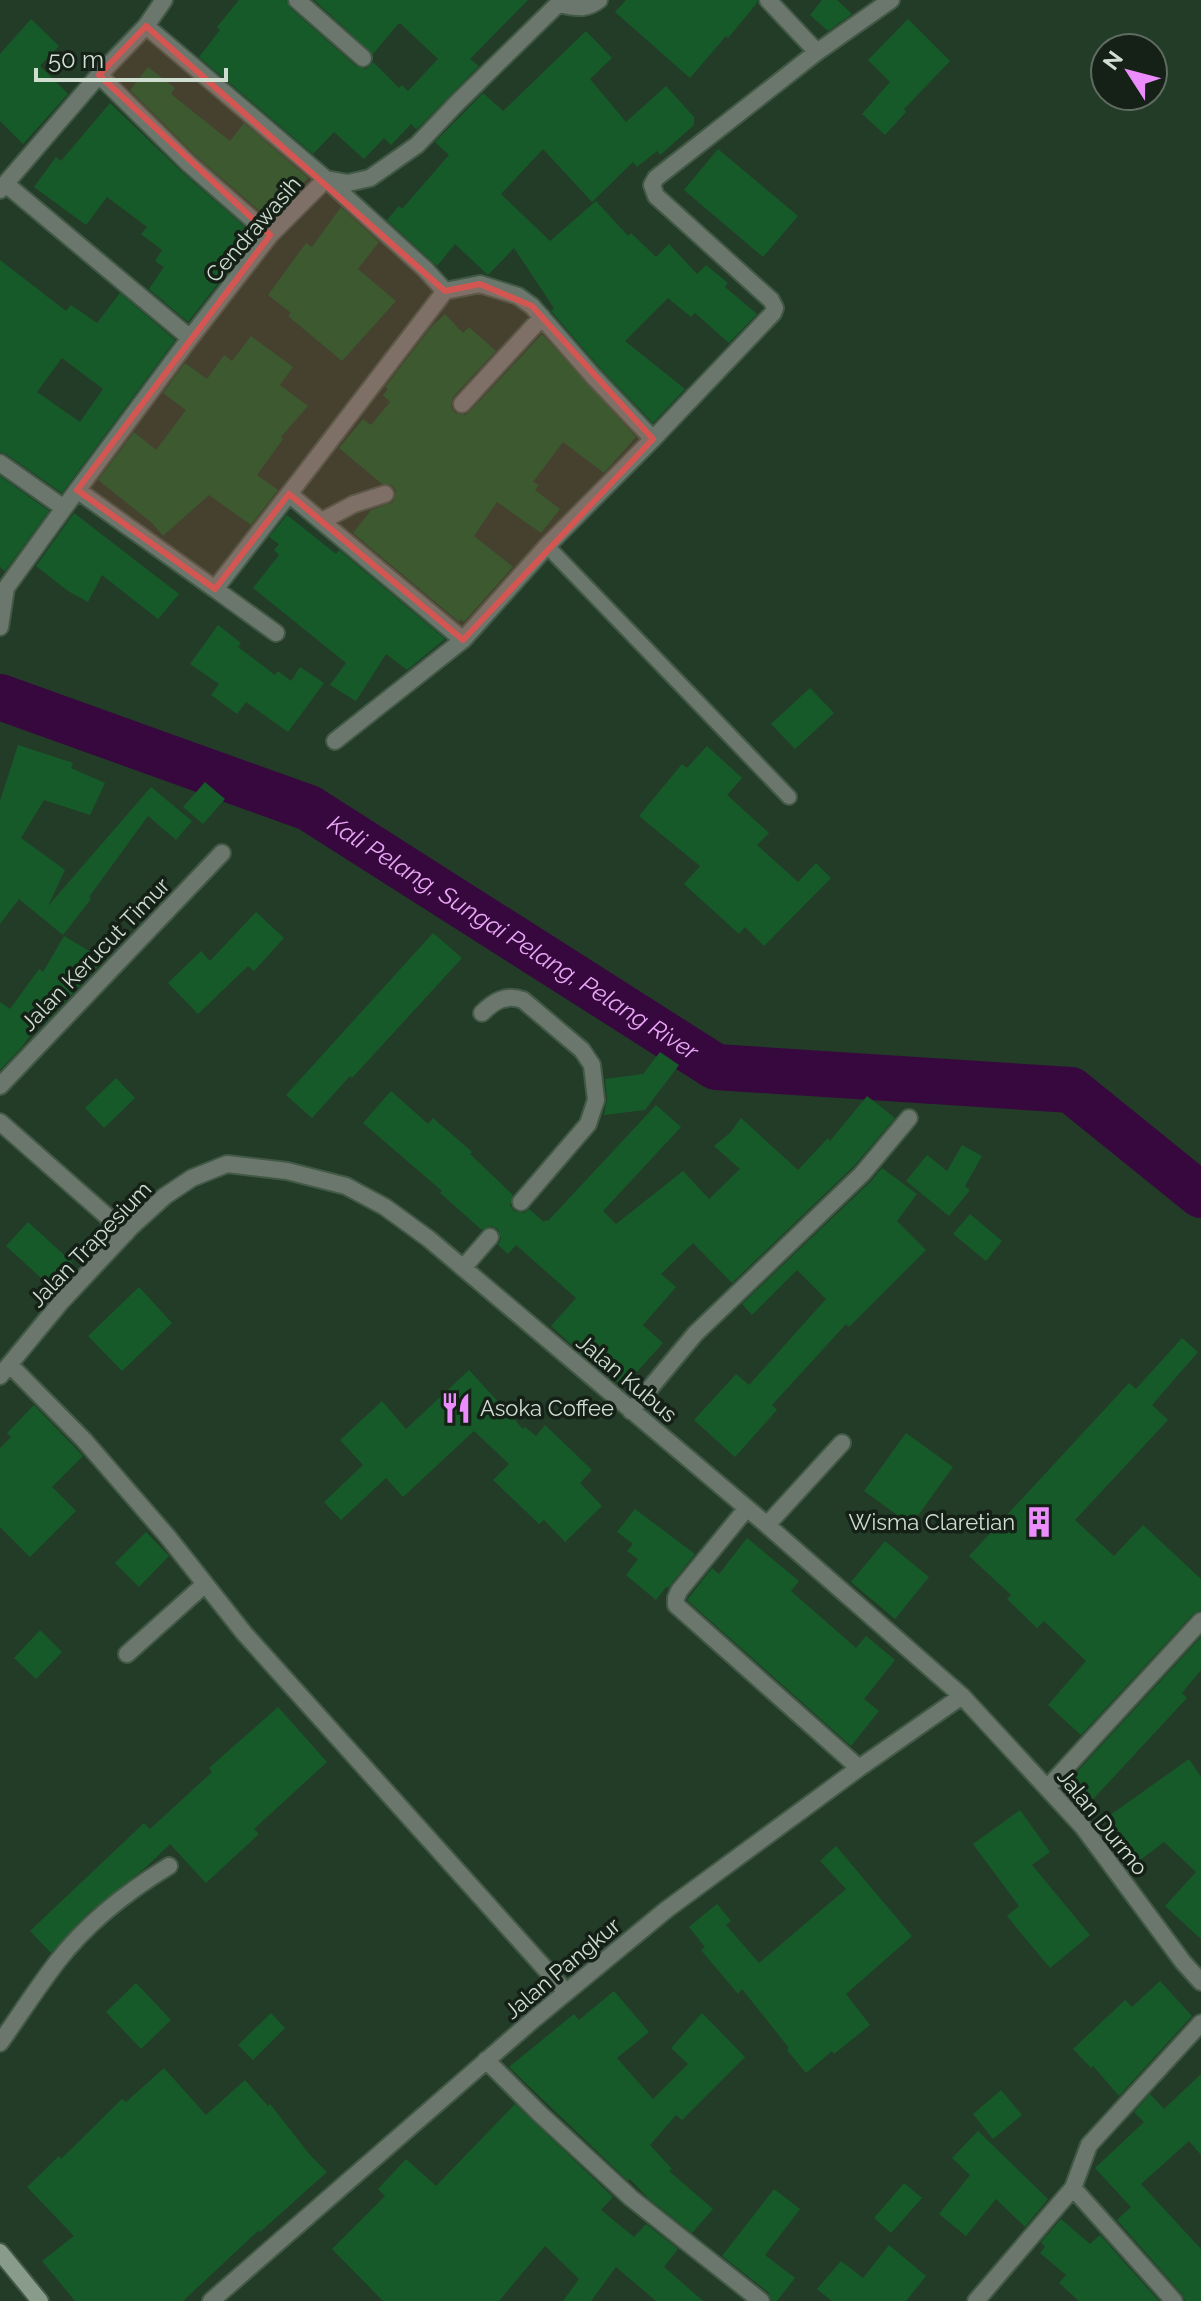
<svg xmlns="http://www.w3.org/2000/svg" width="1201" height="2301" font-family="Raleway,sans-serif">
	<rect width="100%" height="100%" fill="#233c27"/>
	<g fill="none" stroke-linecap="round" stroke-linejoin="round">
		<path stroke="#36083e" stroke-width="46" id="s1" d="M0,697L309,808L716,1067L1071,1090L1201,1195"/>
	</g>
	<path fill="#175a29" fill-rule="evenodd" d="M239,0H286L290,8L356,66L366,69L373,62L399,88L402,85L408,91L438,59L401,24H398L373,54L314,0H528L470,59L479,66L418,128L416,129L411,124L391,145L384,138L364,159L334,132L313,154L199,57L220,30L217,27Z
		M626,0H757V3L728,38L726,36L690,78L615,12Z
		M822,0H837L852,14L828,31L810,15Z
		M31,19L59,46L40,66L68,94L23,144L0,121V54Z
		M908,19L950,61L904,109L906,112L885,135L862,114L890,82L868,60Z
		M586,31L612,58L590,79L626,122L666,86L694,117V125L660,155L657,151L637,167L633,162L592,202L543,149L501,194L550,241L596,201L628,236L631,233L656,257L669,244L697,274L706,265L728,283L725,287L757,314L729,343L695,313L691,317L668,298L625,341L685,389L653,423L601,369L551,311L554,308L514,248L488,275L455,244L437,266L387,220L399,206L402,209L449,155L435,142L483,93L503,111Z
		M148,67L175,88L171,94L230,141L244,123L308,178L270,220L196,156L130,90Z
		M110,103L182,172L255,236L188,322L149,289L164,267L155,261L162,250L141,234L147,227L107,197L86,225L34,187L56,157L61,161Z
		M718,149L798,216L763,257L684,190Z
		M341,207L379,242L358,269L396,301L342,361L288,316L291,313L268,295L306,243L312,247Z
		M0,260L66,311L71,305L97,323L120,293L175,340L62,493L6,454L0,452ZM62,358L103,389L80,422L37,392Z
		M445,314L463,333L469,327L496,351L453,397L451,407L455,413L465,415L470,411L542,334L636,437L604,473L563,442L533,482L539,485L535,490L560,509L541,533L497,502L474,536L513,567L464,622L461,619L459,622L353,533L371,510L393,502L396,491L392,485L382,484L339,448L363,419L371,425L390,402L383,395L388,389L385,387L431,327Z
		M251,336L293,367L280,385L308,406L281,437L283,439L257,475L278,490L251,525L209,495L163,536L152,523L98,480L134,432L156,450L186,410L163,393L185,363L207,379L224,355L232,361Z
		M0,476L49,511L5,571L0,567Z
		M74,513L179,594L158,619L102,575L88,602L68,591L36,566Z
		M287,515L336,554L339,550L445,639L407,670L386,654L356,701L330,685L346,663L253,588L279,555L274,550L279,544L269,537Z
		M218,625L241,643L238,647L275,675L278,671L291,681L300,667L324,683L288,732L246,702L237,714L211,695L219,684L190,664Z
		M810,688L834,713L795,749L771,724Z
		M18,745L73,763L71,768L105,783L90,815L44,800L21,838L65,870L48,906L151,787L192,821L176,840L148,816L89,897L91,899L63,935L19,899L0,924V801Z
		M707,746L742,778L727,795L769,833L757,845L798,882L816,863L831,878L764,946L745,927L739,934L684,884L700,866L639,816L682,764L687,768Z
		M205,782L225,799L203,824L183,807Z
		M256,912L284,938L254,971L248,966L198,1014L168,983L201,951L210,961Z
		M433,933L462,958L352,1078L350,1076L312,1118L286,1095Z
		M64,936L104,960L46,1022L42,1019L22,1047L0,1070V1002L10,1009L39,969L43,972Z
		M660,1052L679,1065L645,1110L604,1115L607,1099L605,1079L643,1074Z
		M116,1078L135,1098L104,1128L85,1108Z
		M391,1091L428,1124L433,1118L472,1152L470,1154L513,1195L510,1205L514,1211L524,1213L529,1209L544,1222L546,1220L548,1221L656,1105L681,1127L603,1211L616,1224L683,1171L709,1199L740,1169L714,1146L730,1133L741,1118L798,1170L828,1138L830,1141L867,1096L895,1118L854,1166L732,1283L693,1243L661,1274L676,1287L643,1325L663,1343L623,1387L588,1354L585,1357L551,1326L576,1298L516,1245L508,1254L498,1245L501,1238L498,1229L491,1226L482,1230L440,1193L442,1191L363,1123Z
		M962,1145L982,1156L965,1186L970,1190L949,1216L906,1181L927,1155L947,1171Z
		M882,1168L917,1194L897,1221L926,1250L849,1327L846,1324L772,1405L777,1410L735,1457L694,1420L736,1374L749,1385L826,1299L797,1270L752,1315L742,1304L870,1182Z
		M970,1214L1002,1241L986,1261L953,1234Z
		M28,1222L73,1263L51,1287L6,1246Z
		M139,1287L172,1323L122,1371L88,1336Z
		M1182,1338L1198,1352L1152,1405L1168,1420L1075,1520L1114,1556L1143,1525L1201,1579V1610L1193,1614L1081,1735L1048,1705L1086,1661L1044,1621L1037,1628L1007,1599L1011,1595L969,1556L1129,1383L1136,1389Z
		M469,1370L523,1429L525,1427L536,1436L545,1425L592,1470L580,1483L602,1506L565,1542L544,1520L539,1524L493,1480L509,1464L474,1431L403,1497L386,1478L341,1520L324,1502L363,1465L340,1440L382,1401L406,1429Z
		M34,1405L83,1456L52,1487L76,1511L30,1557L0,1527V1448L11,1437L7,1433Z
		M906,1433L953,1467L911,1525L864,1491Z
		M635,1509L695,1554L668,1588L666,1587L656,1600L626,1575L638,1559L627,1551L633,1544L617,1532Z
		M146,1532L169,1556L139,1587L115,1563Z
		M747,1538L799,1581L791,1591L856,1648L866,1636L895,1660L864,1699L879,1711L851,1746L687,1600L712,1568L719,1574Z
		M885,1541L929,1577L895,1619L851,1582Z
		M40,1630L62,1652L36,1679L14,1658Z
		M1201,1637V1670L1182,1693L1187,1698L1083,1810L1062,1788Z
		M278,1707L327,1762L254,1829L259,1834L206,1883L170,1844L145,1868L88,1913L51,1953L30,1931L144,1823L150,1829L212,1772L209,1768Z
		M1189,1759L1201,1777V1939L1165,1906L1196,1872L1164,1842L1139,1861L1106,1818Z
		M1020,1810L1050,1852L1032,1865L1090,1935L1050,1968L1007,1916L1019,1906L973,1844Z
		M836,1846L912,1936L846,1994L870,2025L834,2054L832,2051L806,2073L787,2050L789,2048L742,1989L738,1994L701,1950L705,1947L689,1927L717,1904L731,1921L726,1925L759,1963L846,1889L820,1861Z
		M1160,1981L1192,2016L1119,2096L1093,2066L1091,2068L1073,2049L1125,2000L1132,2007Z
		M136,1983L171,2020L141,2049L106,2012Z
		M614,1991L649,2032L617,2058L653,2099L688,2064L671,2048L702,2013L745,2057L682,2120L676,2115L650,2145L672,2169L669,2171L713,2209L692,2233L648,2198L630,2179L628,2181L509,2067L574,2014L579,2020Z
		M271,2013L285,2028L253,2060L238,2045Z
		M164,2068L206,2115L245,2080L268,2106L270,2104L310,2155L327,2172L260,2232L259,2230L183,2301H75L42,2261L74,2236L27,2187L59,2156L61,2159L122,2099L126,2102Z
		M1201,2074V2155L1189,2141L1141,2184L1201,2249V2301H1185L1182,2294L1117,2220L1131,2207L1095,2168L1144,2122L1134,2112L1150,2094L1164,2109Z
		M1001,2090L1022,2115L993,2139L973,2114Z
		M515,2104L613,2197L601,2210L634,2237L646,2224L678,2249L664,2267L703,2301H656L616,2267L591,2301H563L579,2279L545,2246L499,2301H383L332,2249L385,2196L378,2189L406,2159L436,2186Z
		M978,2131L1048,2199L1025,2227L996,2199L966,2236L939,2214L970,2175L952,2158Z
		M904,2183L922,2198L891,2233L874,2218Z
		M774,2189L800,2209L765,2255L795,2278L777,2301H772L768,2292L722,2256Z
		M1061,2219L1090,2244L1100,2235L1159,2301H1079L1059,2283L1066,2275L1040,2253L1045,2247L1041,2242Z
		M889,2245L926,2276L906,2301H832L817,2289L841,2261L863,2278Z"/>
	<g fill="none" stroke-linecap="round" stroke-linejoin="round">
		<defs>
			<path id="lane" d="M547,546L789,797"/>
			<path id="street" d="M297,0L363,58
				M768,0L817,52L891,0
				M146,26L326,179L425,269L445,291L289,494L463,640
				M99,75L189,164L270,235
				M7,185L190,338
				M0,190L99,75L146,26L164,0
				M445,291L480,284L518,296L532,306L593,376L653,439
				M462,404L542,317
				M0,463L64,508
				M77,490L215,589L289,494
				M322,521L354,504L385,494
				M215,589L276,633
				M0,627L6,588L64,508L190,338L270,235L326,179L348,183L370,178L417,145L457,103L558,4C575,7 585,11 599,0
				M335,741L463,640L547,546L653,439L773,313L775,308L771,300L656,196L652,185L656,178L817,52
				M482,1013C494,1001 506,994 523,1000L582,1050L592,1065L596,1100L588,1124L521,1202
				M0,1086L222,853
				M0,1122L126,1233
				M463,1268L490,1237
				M10,1365L84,1440L168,1537L244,1633L566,1992
				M0,1376L61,1302L132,1226L165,1196L192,1178L227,1164L287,1171L346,1186L385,1207L429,1239L767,1525L962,1696L1083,1827L1183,1962L1201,1982
				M631,1411L695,1334L862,1174L909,1118
				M747,1508L679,1591L676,1598V1605L859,1768
				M767,1525L842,1443
				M127,1654L205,1584
				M1048,1787L1201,1621
				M0,2043C19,2016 37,1988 57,1962C87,1923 128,1891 169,1866
				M486,2060L540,2114L631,2198L761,2301
				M1073,2188L1174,2301
				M211,2301L534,2019L666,1910L859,1768L962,1696
				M976,2301L1073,2188L1089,2145L1201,2023"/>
			<path id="secondary" d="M0,2252L40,2301"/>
		</defs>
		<use href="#lane" stroke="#425946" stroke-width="18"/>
		<use href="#street" stroke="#425946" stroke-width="20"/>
		<use href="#secondary" stroke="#425946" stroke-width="20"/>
		<use href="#lane" stroke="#6b776d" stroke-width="14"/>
		<use href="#street" stroke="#6b776d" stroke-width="16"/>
		<use href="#secondary" stroke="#899c8b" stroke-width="16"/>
	</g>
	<path fill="#d45652" fill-opacity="0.2" stroke="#d45652" stroke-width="6" stroke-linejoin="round" d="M146,26L445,291L480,284L532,306L653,439L463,640L289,494L215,589L77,490L270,235L99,75Z"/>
	<defs>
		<symbol id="restaurant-bare" viewBox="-9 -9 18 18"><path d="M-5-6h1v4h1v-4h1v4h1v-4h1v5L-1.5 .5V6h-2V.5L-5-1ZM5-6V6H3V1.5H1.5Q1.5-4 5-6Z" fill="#eb8dfc" stroke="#152016" stroke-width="2.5" paint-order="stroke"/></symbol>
		<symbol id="building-bare" viewBox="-9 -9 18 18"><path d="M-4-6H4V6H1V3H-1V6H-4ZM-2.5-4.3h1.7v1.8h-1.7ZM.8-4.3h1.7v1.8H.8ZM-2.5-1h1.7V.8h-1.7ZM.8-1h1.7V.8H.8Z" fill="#eb8dfc" stroke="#152016" stroke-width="2.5" paint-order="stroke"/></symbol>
	</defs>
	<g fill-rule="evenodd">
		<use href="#restaurant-bare" x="434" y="1386" width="44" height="44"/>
		<use href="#building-bare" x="1017" y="1500" width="44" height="44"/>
	</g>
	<g text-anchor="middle" stroke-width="7" stroke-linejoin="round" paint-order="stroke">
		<g font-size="22" fill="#cfded1" stroke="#152016">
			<text transform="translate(253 229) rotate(-49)" y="8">Cendrawasih</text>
			<text transform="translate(95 954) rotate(-46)" y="8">Jalan Kerucut Timur</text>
			<text transform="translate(90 1244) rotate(-46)" y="8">Jalan Trapesium</text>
			<text transform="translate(627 1378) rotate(40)" y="8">Jalan Kubus</text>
			<text transform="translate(1103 1822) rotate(51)" y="8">Jalan Durmo</text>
			<text transform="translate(562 1968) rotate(-40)" y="8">Jalan Pangkur</text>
		</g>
		<g font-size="22" fill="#cfded1" stroke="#152016" text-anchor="start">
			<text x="480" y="1416">Asoka Coffee</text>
			<text x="1015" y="1530" text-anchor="end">Wisma Claretian</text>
		</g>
		<g font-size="24" font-style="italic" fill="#e8a6f4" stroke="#152016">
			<text dy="8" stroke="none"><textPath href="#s1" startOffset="570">Kali Pelang, Sungai Pelang, Pelang River</textPath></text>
		</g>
	</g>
	<g transform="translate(1129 72) rotate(306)"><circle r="38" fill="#152016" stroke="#5f6c61" stroke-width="2"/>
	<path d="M0-6L14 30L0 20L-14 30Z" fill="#eb8dfc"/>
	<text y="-12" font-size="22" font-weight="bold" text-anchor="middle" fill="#cfded1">N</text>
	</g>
	<path d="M36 68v12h190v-12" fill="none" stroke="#cfded1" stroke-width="4"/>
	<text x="48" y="68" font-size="24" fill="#cfded1" stroke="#152016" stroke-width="6" paint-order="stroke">50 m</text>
</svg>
